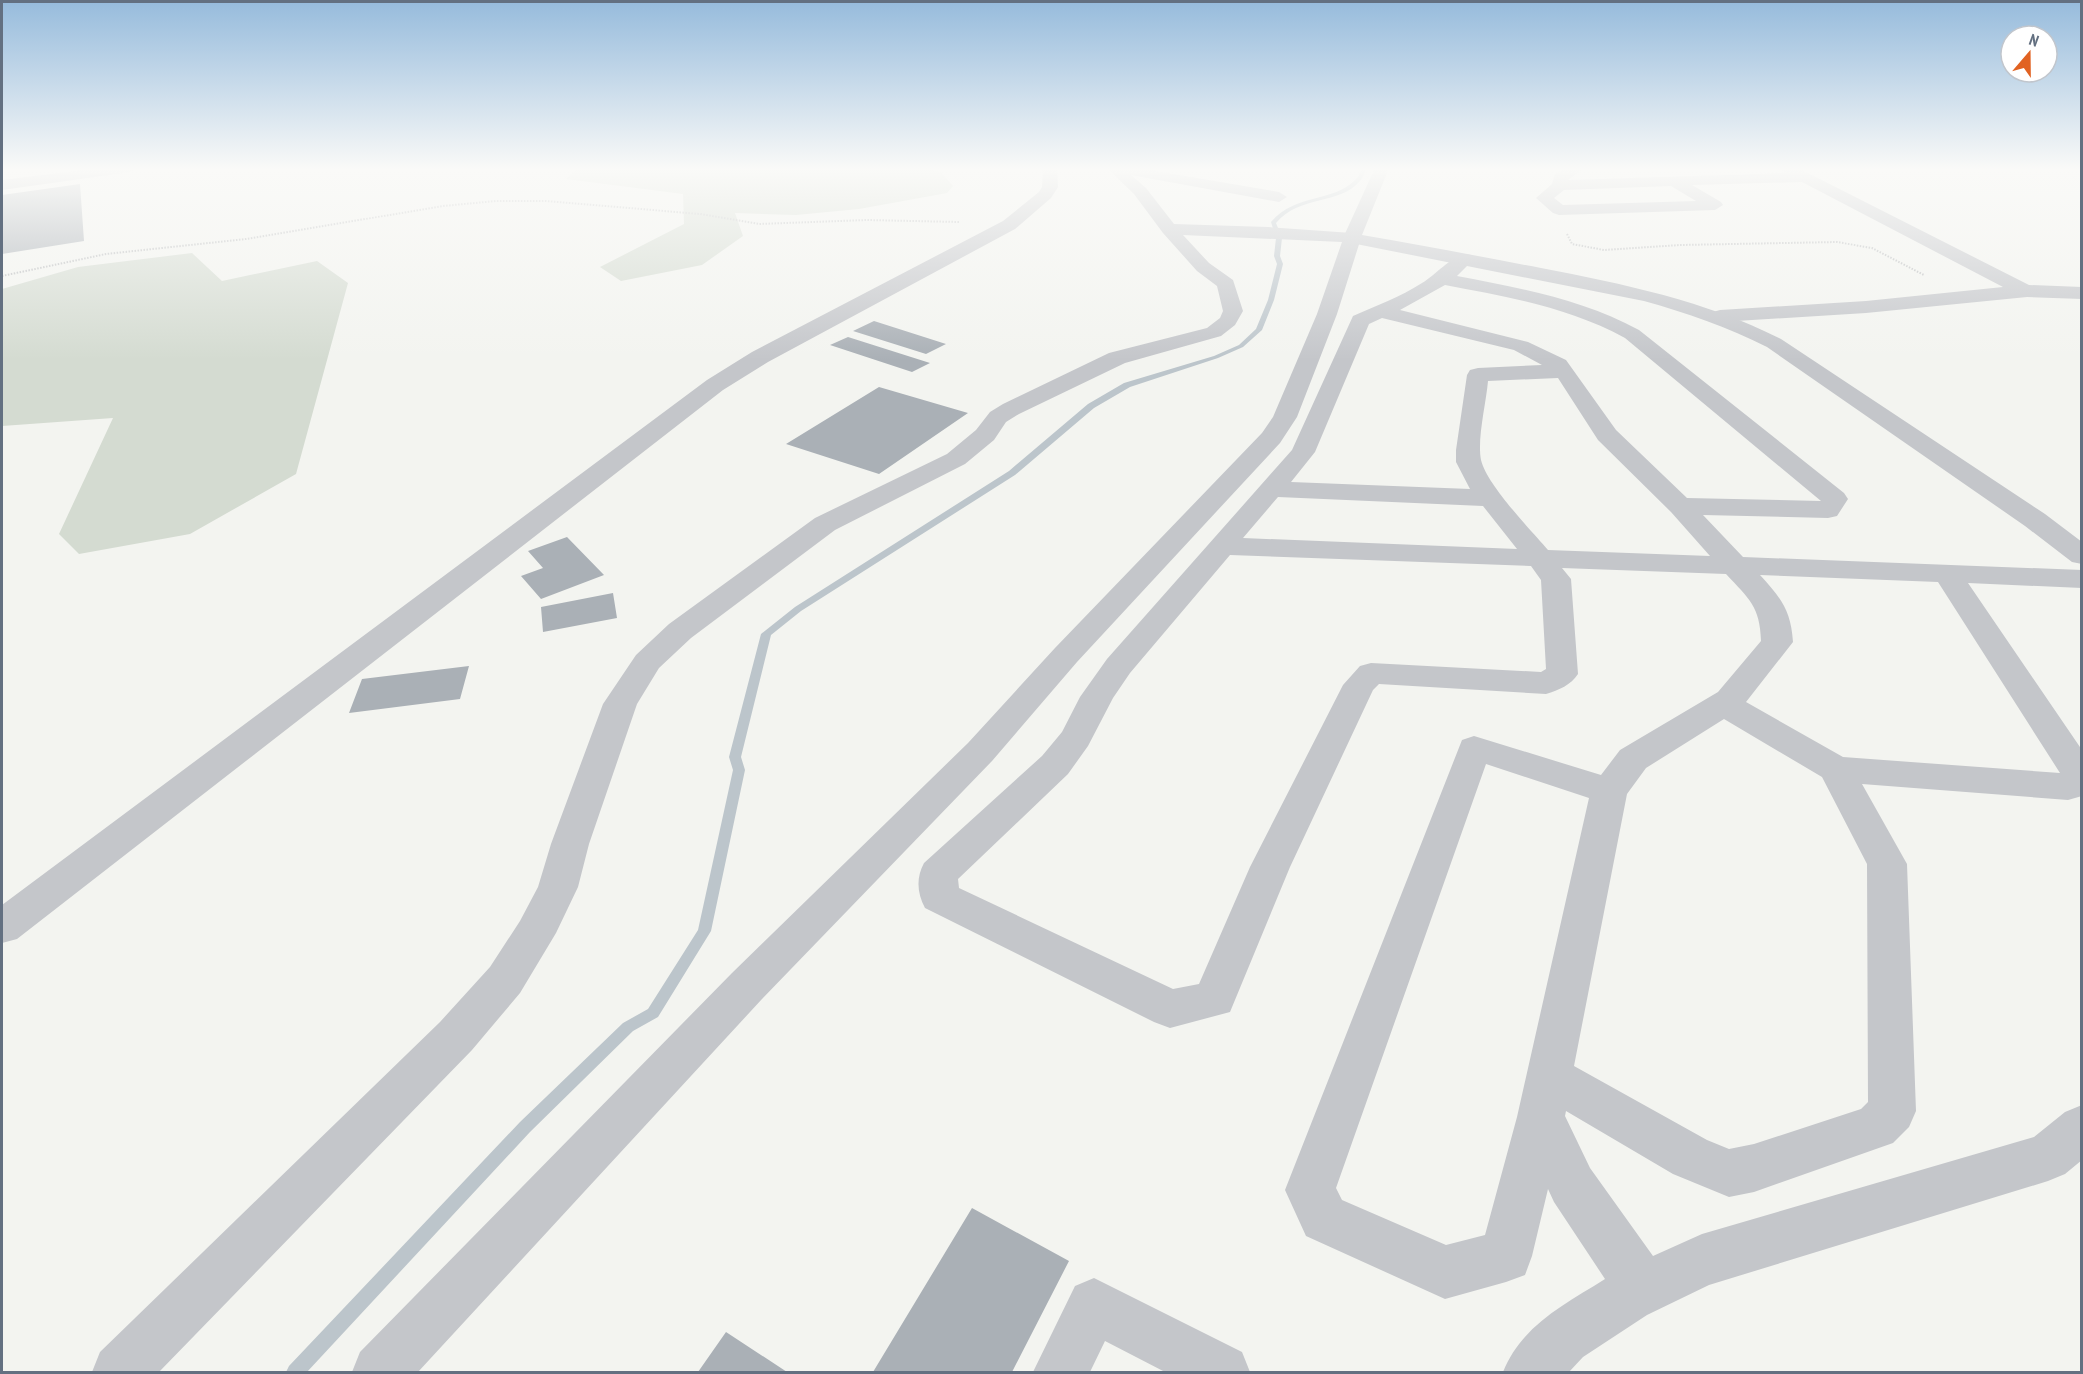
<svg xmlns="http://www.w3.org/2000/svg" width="2083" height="1374" font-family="'PT Sans Narrow',sans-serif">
	<rect width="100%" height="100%" fill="#f3f4f0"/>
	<path fill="#d4dbd1" d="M578,168H923L941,172L953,186L947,193L859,209L796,215L735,213L743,236L702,265L621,281L600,267L684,224L683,194L566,179Z
		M192,253L222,281L317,261L348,283L296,474L190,534L79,554L59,534L113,418L2,426V289L78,267Z"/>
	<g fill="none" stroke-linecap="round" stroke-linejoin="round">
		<path fill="#bcc5cb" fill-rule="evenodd" d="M1363,168H1367C1365,172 1363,177 1360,181C1340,205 1299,195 1276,223L1282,238L1280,256L1283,264L1274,300L1262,330L1243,347L1218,358L1130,387L1094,408L1015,475L801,611L771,635L741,757L745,770L711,931L658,1017L633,1031L530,1132L307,1372H286L289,1366L520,1122L623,1023L648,1009L698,930L733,770L729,757L761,634L795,607L1009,471L1088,404L1124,383L1214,356L1239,345L1256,329L1268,300L1277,264L1274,256L1276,238L1271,222C1296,193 1332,203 1355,180C1359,177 1360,172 1363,168Z"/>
	</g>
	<path fill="#aab0b6" d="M80,184L84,241L2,254V195Z
		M874,321L946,344L926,354L853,331Z
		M848,337L930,363L912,372L830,345Z
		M879,387L968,413L879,474L786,444Z
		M567,537L604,575L541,599L521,576L543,568L528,551Z
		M613,593L617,618L543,632L541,607Z
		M469,666L460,699L349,713L362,679Z
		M972,1208L1069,1261L1012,1372H873Z
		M726,1332L787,1372H698Z"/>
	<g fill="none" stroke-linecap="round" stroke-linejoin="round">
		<path stroke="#bbbdbf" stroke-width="2" stroke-dasharray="1.5 1.5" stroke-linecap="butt" d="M1567,234L1572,244L1604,250L1680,245L1837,242L1872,248L1924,275
			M2,276L106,254L246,239L443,206L496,201H546L700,214L759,224L867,220L959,222"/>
		<path fill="#c4c6ca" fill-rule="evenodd" d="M1107,168H1138L1279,192L1287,197L1279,202L1131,175L1146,188L1174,224L1268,227L1352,233L1358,234L1361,238L1337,314L1297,417L1280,443L1077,662L992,761L762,999L418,1372H352L360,1352L732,973L968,743L1055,648L1262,433L1273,417L1317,314L1342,242L1183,235L1209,263L1233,280L1243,311L1235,325L1221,336L1125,363L1019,414L1006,422L994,440L965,464L835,530L691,638L659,668L637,704L589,844L578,887L556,933L520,993L472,1050L159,1372H92L100,1352L440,1022L490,967L520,921L538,887L551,844L603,704L636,655L669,624L815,518L947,454L976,430L990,412L1003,404L1109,353L1207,328L1220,318L1223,311L1217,286L1197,271L1163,233L1134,194Z
			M1566,168H1584L1568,180L1785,173L1780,168H1798L2029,285L2082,287V299L2027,297L1866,313L1720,322L1713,320L1710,316L1713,312L1720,310L1866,301L2003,287L1802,182L1692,185L1721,202L1723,205L1715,210L1559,215L1553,213L1536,198L1552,184L1555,174ZM1671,186L1696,201L1563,205L1554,198L1564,190Z
			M1465,254L1471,255L1474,259L1457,276C1520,288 1582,299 1639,330L1844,493L1848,499L1837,516L1828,518L1703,515L1743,557L2082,570V588L1968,583L2082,750V796L2068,800L1862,784L1907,864L1916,1111L1909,1127L1893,1143L1754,1192L1729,1197L1673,1174L1566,1111L1565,1116L1590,1168L1653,1256L1702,1234L2034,1137L2065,1112L2082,1105V1160L2065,1174L2048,1181L1709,1285L1647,1315L1583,1357L1569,1372H1503C1522,1325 1564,1305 1605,1279L1554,1202L1548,1189L1532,1256L1525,1275L1506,1282L1445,1299L1306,1236L1285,1190L1462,740L1474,736L1601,775L1620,750L1718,692L1761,641C1760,606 1749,599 1726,574L1562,568L1571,579L1578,674C1571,685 1559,690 1546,694L1379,684L1373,690L1290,867L1230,1012L1170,1028L1154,1022L925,908C917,893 916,878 924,863L1042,756L1062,732L1080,697L1107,659L1292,450L1353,316C1376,306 1400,297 1422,283C1436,275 1450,257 1465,254ZM1445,285C1508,297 1568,307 1625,338L1821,501L1687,498L1616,430L1566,360L1528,342L1400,310ZM1382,318L1514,350L1542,365L1478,368L1470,370L1467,375L1456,450V462L1470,489L1291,482L1315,452L1369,324ZM1558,378L1598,440L1671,512L1710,556L1548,550C1530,529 1487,485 1481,460C1477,439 1486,404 1488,381ZM1278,497L1483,506L1517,549L1243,538ZM1230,555L1531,566L1541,580L1546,669L1541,672L1371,663L1360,666L1343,685L1250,867L1199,984L1173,989L959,888L958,879L1068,774L1088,746L1113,698L1130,673ZM1760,575L1938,582L2060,773L1843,757L1746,702L1793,642C1791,610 1781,598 1760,575ZM1724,719L1822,777L1867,864L1868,1102L1861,1109L1754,1144L1729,1149L1707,1140L1574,1066L1627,794L1646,768ZM1486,764L1589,798L1517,1117L1485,1235L1446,1245L1342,1200L1336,1188Z
			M1094,1278L1242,1352L1250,1372H1165L1105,1341L1090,1372H1033L1075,1286Z"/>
		<path fill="#c4c6ca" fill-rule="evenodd" d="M99,168H137L130,172L2,190V180Z
			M1043,168H1057L1058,187L1051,198L1015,229L768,362L723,390L17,939L2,943V905L707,380L752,352L1003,221L1039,192L1042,187Z
			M1375,168H1389L1362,235C1422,245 1482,257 1541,268C1624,284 1706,301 1781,339L2045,514L2082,542V564L2072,562L2025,526L1767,347C1727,327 1687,313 1644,301L1346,242L1343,238Z"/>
	</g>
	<linearGradient id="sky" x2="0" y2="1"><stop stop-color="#96bbdc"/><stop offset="0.47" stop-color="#fafaf8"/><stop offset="1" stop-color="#fafaf8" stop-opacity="0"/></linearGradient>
	<rect width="2083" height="360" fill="url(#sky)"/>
	<rect width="2083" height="1374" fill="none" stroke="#637081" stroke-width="6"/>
	<g transform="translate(2029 54) rotate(20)"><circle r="28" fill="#ffffff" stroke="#c1c6cd" stroke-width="1.5"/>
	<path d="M0-4.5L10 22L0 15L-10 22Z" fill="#e16222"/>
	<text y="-9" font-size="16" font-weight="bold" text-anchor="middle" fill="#637081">N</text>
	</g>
</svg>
